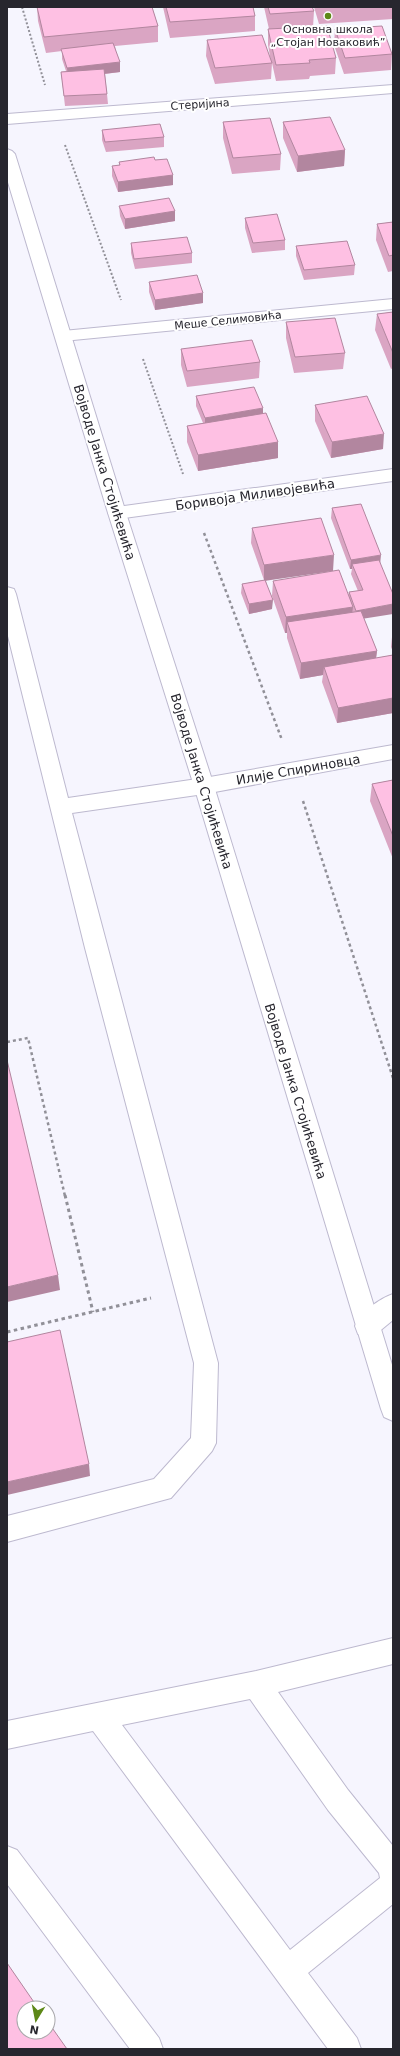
<svg xmlns="http://www.w3.org/2000/svg" width="400" height="2056" font-family="'DejaVu Sans',sans-serif">
	<rect width="100%" height="100%" fill="#f6f5fe"/>
	<g fill="none" stroke-linecap="round" stroke-linejoin="round">
		<defs>
			<path id="lane" d="M7,587L14,589L16,594L68,798L204,778L211,781L214,786L211,791L204,794L72,813L218,1363L216,1443L212,1451L171,1498L7,1542V1516L154,1479L191,1438L194,1363L85,948L7,632Z
				M393,1294V1320L376,1334L367,1337L358,1334L355,1326C361,1312 379,1299 393,1294Z
				M393,1638V1664L278,1692L348,1790L393,1846V1904L308,1973L357,2038L361,2049H328L93,1731L7,1749V1721L256,1671ZM250,1699L328,1810L379,1873L380,1878L290,1950L122,1725Z
				M7,1846L17,1850L159,2038L163,2049H130L7,1884Z"/>
			<path id="street" d="M393,85V93L7,124V114Z
				M393,299V309L63,341L57,340L55,336L57,332L63,331Z
				M393,469V481L117,519L111,517L108,513L111,509L117,507Z
				M393,745V759L204,794L197,791L194,786L197,781L204,778Z"/>
			<path id="secondary" d="M7,149L12,151L15,154L126,513L214,786L393,1368V1421L384,1417L381,1409L194,786L108,513L7,179Z"/>
		</defs>
		<use href="#lane" stroke="#bdb9cf" stroke-width="2"/>
		<use href="#street" stroke="#bdb9cf" stroke-width="2"/>
		<use href="#secondary" stroke="#bdb9cf" stroke-width="2"/>
		<path stroke="#919098" stroke-width="2" stroke-dasharray="2 2" stroke-linecap="butt" d="M22,7L45,85
			M65,145L121,300
			M143,359L183,474"/>
		<path stroke="#919098" stroke-width="2.5" stroke-dasharray="3 3" stroke-linecap="butt" d="M204,533L282,740
			M303,801L393,1078
			M7,1042L28,1038L65,1196"/>
		<path stroke="#919098" stroke-width="3" stroke-dasharray="3.5 3.5" stroke-linecap="butt" d="M65,1195L93,1312
			M7,1332L151,1298"/>
		<use href="#lane" fill="#fff" fill-rule="evenodd"/>
		<use href="#street" fill="#fff" fill-rule="evenodd"/>
		<use href="#secondary" fill="#fff" fill-rule="evenodd"/>
	</g>
	<path fill="#daa5c3" d="M37,7H152L158,26V42L115,46L120,72L105,74L108,104L65,106L61,72L66,71L62,59V51L46,53L38,21Z
		M163,7H253L255,16V31L170,38Z
		M264,7H312L314,11L313,27L336,58L335,74L310,76L309,79L276,81L272,63L271,79L215,84L206,56L207,40L271,62L268,45V29H269Z
		M314,7H393V19L319,24Z
		M335,29L392,54L391,70L344,74L334,45Z
		M223,122L281,154L280,170L232,174L223,138Z
		M283,122L345,150L344,166L297,172L283,138Z
		M102,130L164,137V147L106,152L102,140Z
		M155,160L173,175V185L118,192L112,176V166L119,165V162Z
		M119,206L175,211V221L125,229L120,216Z
		M245,218L285,240V250L252,253L245,228Z
		M393,222V271L388,272L376,240L377,224Z
		M131,243L192,253V263L135,269L131,253Z
		M296,246L355,265L354,275L304,280L296,256Z
		M149,282L203,293V303L155,310L149,292Z
		M393,312V368L391,369L375,330L377,314Z
		M286,322L345,353L343,369L294,373L286,338Z
		M181,349L260,362L259,378L187,387L181,365Z
		M196,396L263,413L278,442V458L198,471L187,442V426L203,423L196,406Z
		M315,405L383,449L331,458L315,421Z
		M361,504L364,619L377,651L376,658L393,655V713L337,723L322,682L323,675L300,679L287,638V633H285L272,596L273,581L348,596L349,592L358,591L351,574L352,569H350L331,518L332,508Z
		M321,518L266,581L272,609L249,614L241,593L242,584L264,580L251,543L252,528Z
		M392,637H393V652L391,647Z
		M393,780V859L370,801L372,784Z"/>
	<path fill="#b2869f" d="M120,62V72L68,78L67,68Z
		M345,150L344,166L297,172L298,156Z
		M173,175V185L118,192V182Z
		M175,211V221L125,229V219Z
		M203,293V303L155,310V300Z
		M263,408V418L205,428V418Z
		M384,434L383,449L331,458L332,442Z
		M278,442V458L198,471V455Z
		M334,555L333,571L264,581V565Z
		M381,555L380,565L352,564V569H350L351,560Z
		M273,600L272,609L249,614V604Z
		M393,604V614L355,620L356,611Z
		M353,607L351,622H287V633H285L286,617Z
		M377,651L375,666L324,667L323,675L300,679L301,663Z
		M393,698V713L337,723L338,708Z
		M58,1275L60,1290L7,1302V1287Z
		M89,1464L90,1476L7,1495V1482Z"/>
	<path fill="#fec0e3" stroke="#b2869f" d="M37,7H152L158,26L44,37Z
		M166,7H253L255,16L170,22Z
		M268,7H312L314,11L270,14Z
		M327,26L336,58L309,60L310,63L276,65L268,29Z
		M382,26L392,54L345,58L335,29Z
		M262,35L272,63L215,68L207,40Z
		M113,43L120,62L67,68L61,49Z
		M104,69L107,94L64,96L61,72Z
		M330,117L345,150L298,156L283,122Z
		M270,118L281,154L233,158L223,122Z
		M160,124L164,137L105,142L102,130Z
		M154,157L155,160L167,159L173,175L118,182L112,166L120,165L119,162Z
		M169,198L175,211L125,219L119,206Z
		M277,214L285,240L253,243L245,218Z
		M393,222V255L389,256L377,224Z
		M187,237L192,253L134,259L131,243Z
		M347,241L355,265L304,270L296,246Z
		M197,275L203,293L155,300L149,282Z
		M393,312V353L377,314Z
		M335,318L345,353L295,357L286,322Z
		M252,340L260,362L187,371L181,349Z
		M254,387L263,408L205,418L196,396Z
		M367,396L384,434L332,442L315,405Z
		M266,413L278,442L198,455L187,426Z
		M361,504L381,555L351,560L332,508Z
		M321,518L334,555L264,565L252,528Z
		M379,560L393,594V604L356,611L349,592L363,590L352,564Z
		M339,570L353,607L286,617L273,581Z
		M265,580L273,600L249,604L242,584Z
		M361,611L377,651L301,663L287,622Z
		M393,655V698L338,708L324,667Z
		M393,780V836L372,784Z
		M7,1060L58,1275L7,1287Z
		M60,1330L89,1464L7,1482V1342Z
		M7,1963L38,2008H24V2032H48V2022L67,2049H7Z"/>
	<circle fill="#5d8817" stroke="#fff" stroke-width="1.5" cx="328" cy="16" r="4"/>
	<g text-anchor="middle" stroke-width="4" stroke-linejoin="round" paint-order="stroke">
		<g font-size="11" fill="#27262e" stroke="#fff">
			<text x="328" y="33">Основна школа<tspan x="328" dy="13">„Стојан Новаковић”</tspan></text>
		</g>
		<g font-size="11" fill="#27262e" stroke="#fff">
			<text transform="translate(200 104) rotate(-4)" y="4">Стеријина</text>
			<text transform="translate(228 320) rotate(-6)" y="4">Меше Селимовића</text>
		</g>
		<g font-size="13" fill="#27262e" stroke="#fff">
			<text transform="translate(105 472) rotate(73)" y="5">Војводе Јанка Стојићевића</text>
			<text transform="translate(255 494) rotate(-8)" y="5">Боривоја Миливојевића</text>
			<text transform="translate(298 769) rotate(-10)" y="5">Илије Спириновца</text>
			<text transform="translate(202 781) rotate(73)" y="5">Војводе Јанка Стојићевића</text>
			<text transform="translate(296 1091) rotate(73)" y="5">Војводе Јанка Стојићевића</text>
		</g>
	</g>
	<rect width="400" height="2056" fill="none" stroke="#27262e" stroke-width="16"/>
	<g transform="translate(36 2020) rotate(190)"><circle r="19" fill="#ffffff" stroke="#a9a8ab"/>
	<path d="M0-3L7 15L0 10L-7 15Z" fill="#5d8817"/>
	<text y="-6" font-size="11" font-weight="bold" text-anchor="middle" fill="#27262e">N</text>
	</g>
</svg>
